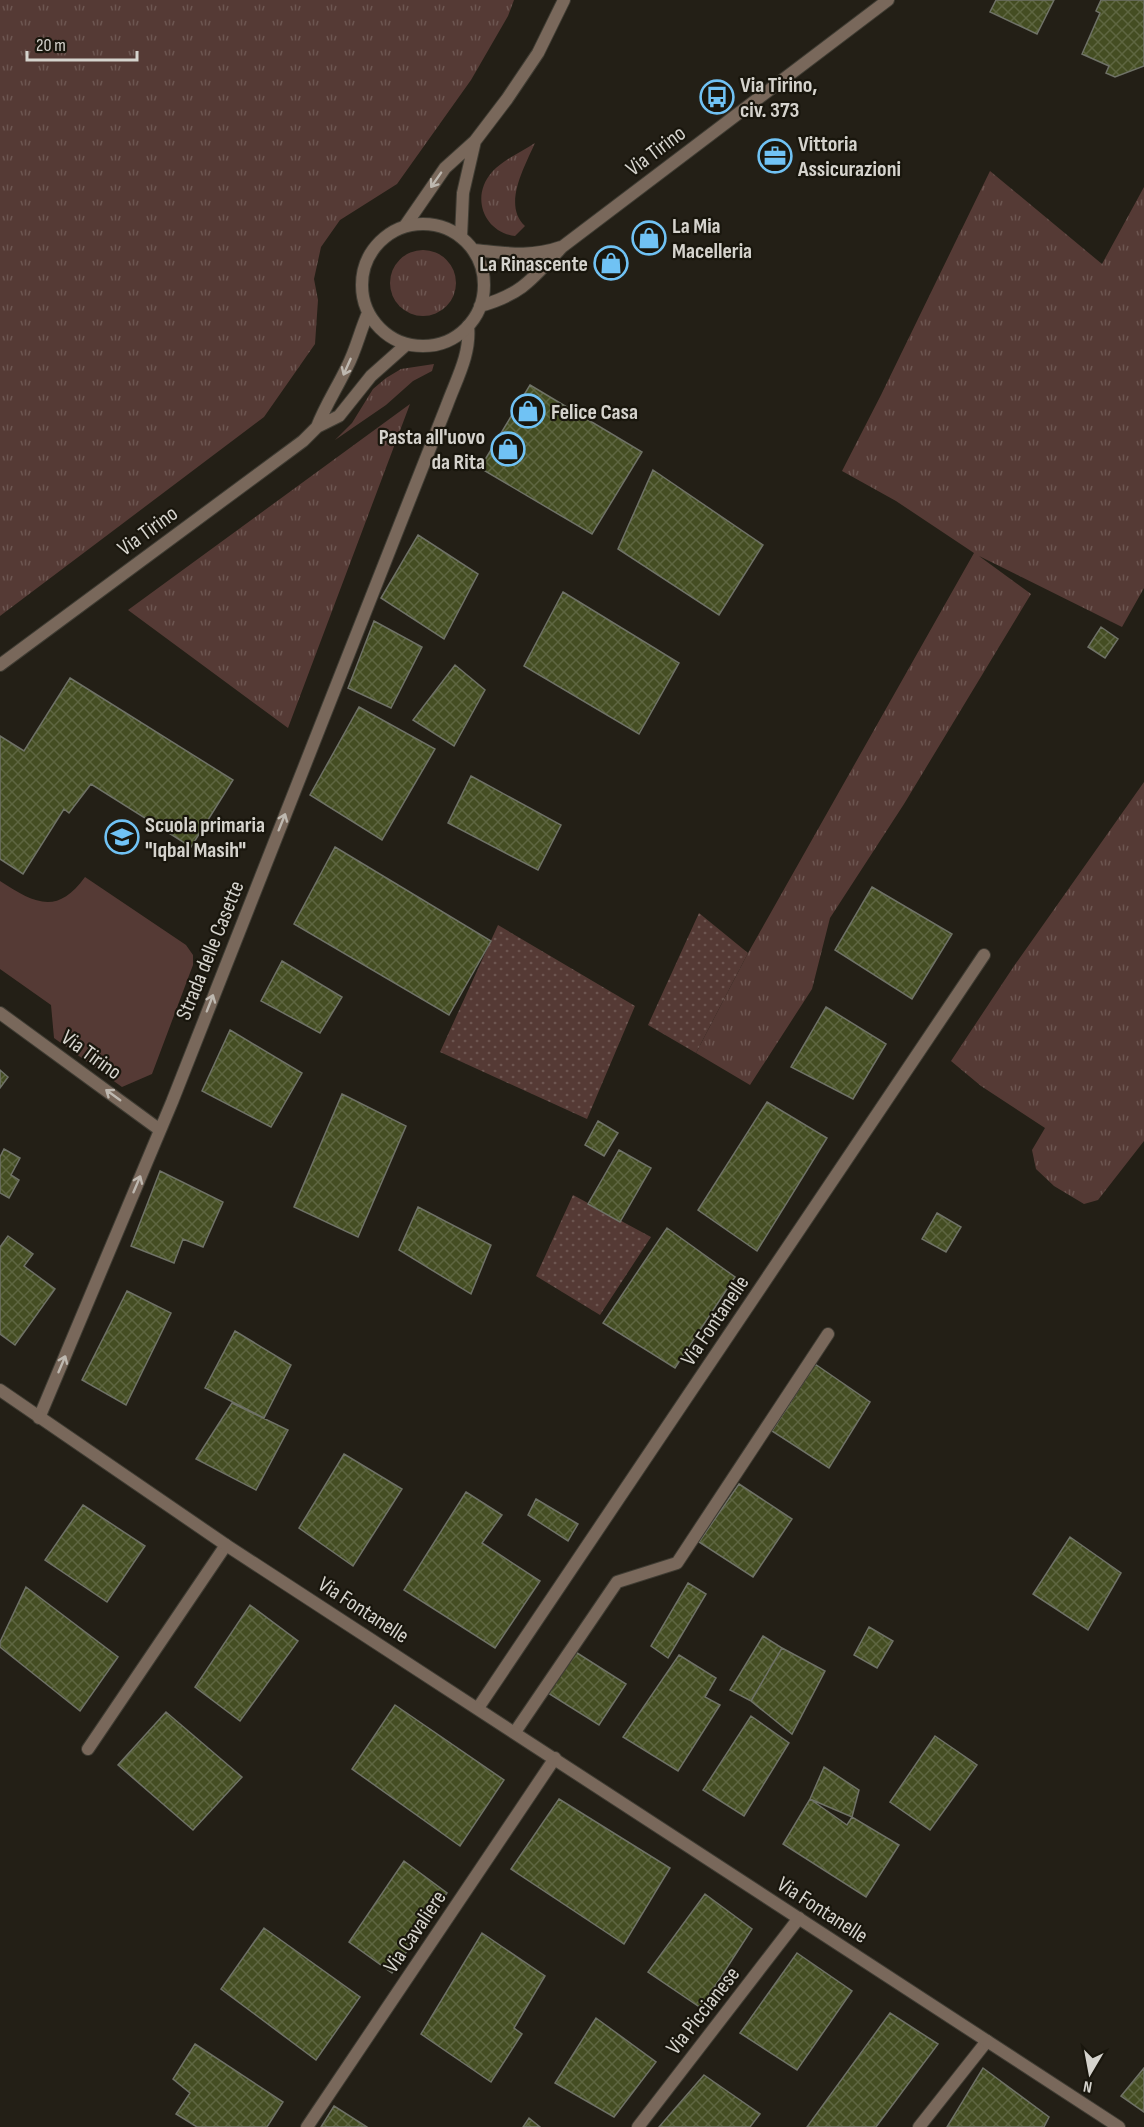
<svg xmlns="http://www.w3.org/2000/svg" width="1144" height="2127" font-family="'Sofia Sans Condensed',sans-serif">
	<defs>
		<pattern id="grass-tufts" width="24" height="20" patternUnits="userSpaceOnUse" patternTransform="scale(1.5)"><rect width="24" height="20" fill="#553a35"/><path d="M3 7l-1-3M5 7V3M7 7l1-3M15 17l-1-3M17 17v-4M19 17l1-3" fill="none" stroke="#6d5651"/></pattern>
		<pattern id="garden-dots" width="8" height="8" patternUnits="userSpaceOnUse" patternTransform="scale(1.5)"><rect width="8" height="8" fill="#553a35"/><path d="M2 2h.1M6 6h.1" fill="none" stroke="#6d5651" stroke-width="1.8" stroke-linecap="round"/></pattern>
		<pattern id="building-cross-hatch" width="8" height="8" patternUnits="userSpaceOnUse" patternTransform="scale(1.5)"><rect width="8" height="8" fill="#444d22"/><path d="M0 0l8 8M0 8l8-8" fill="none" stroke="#5e6641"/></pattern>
	</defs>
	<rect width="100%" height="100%" fill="#231f16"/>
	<path fill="url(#grass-tufts)" d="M0,0H514L508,16L471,80L397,184L340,220L321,247L314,279L318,300L315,344L264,417L0,616Z
		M535,143C525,166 502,205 525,226L515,236C484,232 470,197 492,172C503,160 521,152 535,143Z
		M990,171L1102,264L1144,187V588L1122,627L979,556L1031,594L904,804L830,918L812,989L750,1085L696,1053L748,953L974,553L896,501L842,471L881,395Z
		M390 283a33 33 0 1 1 66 0a33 33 0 1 1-66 0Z
		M434,364L432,371L413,381L386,405L335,440L352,423L373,389L386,378L401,369Z
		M410,404L288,728L128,610Z
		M1144,782V1141L1098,1200L1084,1204L1054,1186L1036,1169L1032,1150L1045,1128L981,1086L951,1061L1014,966Z"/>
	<path fill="#553a35" d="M85,877L186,945L193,955V965L152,1074L122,1087L54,1038L51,1005L0,969V881C34,903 57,916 85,877Z"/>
	<path fill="url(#garden-dots)" d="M699,913L748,953L696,1053L648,1025Z
		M498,925L635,1006L587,1119L440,1052Z
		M573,1195L651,1237L600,1315L536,1276Z"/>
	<path fill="url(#building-cross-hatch)" stroke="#6f7267" stroke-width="1.5" d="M996,0H1054L1037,34L990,12Z
		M1101,0H1144V66L1115,77L1106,73L1109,66L1082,54L1100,13L1096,11Z
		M530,385L642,452L592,534L480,468Z
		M653,470L763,545L719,615L618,549Z
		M418,535L478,574L444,639L381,598Z
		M563,592L679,663L639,734L524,666Z
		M374,621L422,647L391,708L348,688Z
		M1101,627L1118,639L1105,658L1088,647Z
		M455,665L485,690L454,746L413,720Z
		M70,678L233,780L191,847L91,784L69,813L64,809L23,874L0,859V736L24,751Z
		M359,707L435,749L382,840L310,795Z
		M471,776L561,825L538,870L448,823Z
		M335,847L491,941L449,1015L294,924Z
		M872,887L952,934L912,999L835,950Z
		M282,961L342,997L320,1033L261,1001Z
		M826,1007L886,1044L853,1099L791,1067Z
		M230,1030L302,1073L271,1127L202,1091Z
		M0,1070L8,1077L0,1088Z
		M342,1094L406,1126L358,1237L294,1207Z
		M767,1102L827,1138L757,1251L698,1210Z
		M598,1121L618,1133L604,1156L585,1145Z
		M4,1149L20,1158L11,1175L19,1180L9,1198L0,1193V1157Z
		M619,1150L651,1168L620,1222L588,1204Z
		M160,1171L223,1202L203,1247L183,1239L174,1263L131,1246Z
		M418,1207L491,1245L471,1294L399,1250Z
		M937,1213L961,1227L946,1252L922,1239Z
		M667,1228L735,1277L675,1368L603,1323Z
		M8,1236L33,1254L24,1266L55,1289L15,1345L0,1334V1247Z
		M127,1291L171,1313L126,1405L82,1380Z
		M235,1331L291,1365L264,1418L205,1388Z
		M815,1364L870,1402L829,1468L772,1431Z
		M232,1403L288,1430L256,1490L196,1459Z
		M344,1454L402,1489L353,1566L299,1528Z
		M739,1484L792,1519L753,1577L699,1542Z
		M466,1492L502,1515L482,1543L540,1581L495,1648L404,1590Z
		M536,1499L578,1524L568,1541L528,1515Z
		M83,1505L145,1546L107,1602L45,1560Z
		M1070,1537L1121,1573L1088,1630L1033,1594Z
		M688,1583L706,1594L668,1658L651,1646Z
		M26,1587L118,1657L80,1711L0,1647V1642Z
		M250,1605L298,1641L240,1721L195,1687Z
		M869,1627L893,1641L877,1668L854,1655Z
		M763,1636L782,1648L751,1701L730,1690Z
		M782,1648L825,1671L792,1734L751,1701Z
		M574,1651L626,1684L599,1725L548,1693Z
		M679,1655L716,1678L705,1697L720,1705L678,1771L623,1737Z
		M395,1705L504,1780L460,1846L352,1769Z
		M166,1712L242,1777L193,1830L118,1765Z
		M751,1716L789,1743L744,1816L703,1790Z
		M935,1736L977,1765L930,1830L890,1802Z
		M824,1767L859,1790L852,1817L810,1799Z
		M559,1799L670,1868L624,1944L511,1869Z
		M810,1799L847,1825L852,1817L899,1845L866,1897L783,1844Z
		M404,1861L447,1893L392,1973L349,1942Z
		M705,1894L752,1929L701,2008L648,1972Z
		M264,1928L360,1997L316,2060L221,1989Z
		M482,1933L545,1976L514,2028L522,2034L491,2082L421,2034Z
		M797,1953L852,1991L797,2070L740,2033Z
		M890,2013L938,2044L876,2127H807Z
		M596,2018L656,2062L614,2117L555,2083Z
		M195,2044L283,2102L267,2127H197L176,2114L190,2093L173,2079Z
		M983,2068L1049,2117L1044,2127H947Z
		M1144,2068V2112L1121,2096Z
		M704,2075L760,2114L750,2127H659Z
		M334,2106L367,2127H321Z
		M529,2118L540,2127H523Z"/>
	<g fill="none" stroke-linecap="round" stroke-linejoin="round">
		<defs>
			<path id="service" d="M919,2127L987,2041"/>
			<path id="minor" d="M405,226L445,168L475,141L507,99L538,53L564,0
				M461,237L463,193L475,141
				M0,1013L160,1130
				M39,1418L172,1102L447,405C456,380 471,354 468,326
				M478,1708L984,955
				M515,1732L617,1582L677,1563L828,1334
				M88,1749L226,1545
				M307,2127L555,1758
				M638,2127L799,1918"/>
			<path id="tertiary" d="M362 285a61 61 0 1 1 122 0a61 61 0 1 1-122 0Z
				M474,250C505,253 530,258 561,247
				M480,306C523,294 533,278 562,247L888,0
				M317,427C325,406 337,388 347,367C356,350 360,331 368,313
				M0,665L303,441L317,427L339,416L371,376L407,344
				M0,1390L226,1545L1119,2127"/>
		</defs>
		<use href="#service" stroke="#3f3c33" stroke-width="14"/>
		<use href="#minor" stroke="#3f3c33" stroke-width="14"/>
		<use href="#tertiary" stroke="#3f3c33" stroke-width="14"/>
		<use href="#service" stroke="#79685b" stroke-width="12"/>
		<use href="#minor" stroke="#79685b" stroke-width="12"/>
		<use href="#tertiary" stroke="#79685b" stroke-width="12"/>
	</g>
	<defs><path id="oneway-shaft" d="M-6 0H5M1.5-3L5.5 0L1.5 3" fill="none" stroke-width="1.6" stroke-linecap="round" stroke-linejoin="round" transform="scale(1.5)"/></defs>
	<g stroke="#beb8b0">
		<use href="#oneway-shaft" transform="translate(436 180) rotate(125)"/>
		<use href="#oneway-shaft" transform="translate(347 367) rotate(114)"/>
		<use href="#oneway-shaft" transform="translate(282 822) rotate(-68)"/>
		<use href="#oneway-shaft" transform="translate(210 1003) rotate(-69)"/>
		<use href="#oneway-shaft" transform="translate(113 1095) rotate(-144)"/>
		<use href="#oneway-shaft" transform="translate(137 1184) rotate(-67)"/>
		<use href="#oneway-shaft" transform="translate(62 1364) rotate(-67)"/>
	</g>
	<defs>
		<symbol id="bus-ring" viewBox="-11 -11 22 22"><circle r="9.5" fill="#19160d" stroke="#70c2f4" stroke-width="1.5"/><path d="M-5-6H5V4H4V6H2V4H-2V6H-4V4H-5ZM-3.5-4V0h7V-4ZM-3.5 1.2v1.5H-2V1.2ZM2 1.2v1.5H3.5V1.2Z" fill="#70c2f4"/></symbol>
		<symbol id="office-ring" viewBox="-11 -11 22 22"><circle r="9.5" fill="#19160d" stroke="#70c2f4" stroke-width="1.5"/><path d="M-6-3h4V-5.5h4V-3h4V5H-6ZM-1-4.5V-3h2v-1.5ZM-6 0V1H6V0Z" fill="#70c2f4"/></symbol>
		<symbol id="shop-ring" viewBox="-11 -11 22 22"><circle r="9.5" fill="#19160d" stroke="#70c2f4" stroke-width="1.5"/><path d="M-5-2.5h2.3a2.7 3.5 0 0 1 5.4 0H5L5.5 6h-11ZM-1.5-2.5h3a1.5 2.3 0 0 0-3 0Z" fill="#70c2f4"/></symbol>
		<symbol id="school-ring" viewBox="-11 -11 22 22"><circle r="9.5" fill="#19160d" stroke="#70c2f4" stroke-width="1.5"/><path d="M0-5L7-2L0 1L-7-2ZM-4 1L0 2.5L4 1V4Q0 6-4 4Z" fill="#70c2f4"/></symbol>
	</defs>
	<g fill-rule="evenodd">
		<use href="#bus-ring" x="698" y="78" width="38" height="38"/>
		<use href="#office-ring" x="756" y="137" width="38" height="38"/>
		<use href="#shop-ring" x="630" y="219" width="38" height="38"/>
		<use href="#shop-ring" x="592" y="244" width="38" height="38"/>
		<use href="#shop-ring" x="509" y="392" width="38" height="38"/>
		<use href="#shop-ring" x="489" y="430" width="38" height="38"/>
		<use href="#school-ring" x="103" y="818" width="38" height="38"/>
	</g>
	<g text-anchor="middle" stroke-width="4.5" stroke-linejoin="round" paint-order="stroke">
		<g font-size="22" font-weight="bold" fill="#d5d3cd" stroke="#19160d" text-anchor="start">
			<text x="740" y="92">Via Tirino,<tspan x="740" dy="25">civ. 373</tspan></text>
			<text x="798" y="151">Vittoria<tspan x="798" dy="25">Assicurazioni</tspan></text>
			<text x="672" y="233">La Mia<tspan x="672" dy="25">Macelleria</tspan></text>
			<text x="588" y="271" text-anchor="end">La Rinascente</text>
			<text x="551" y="419">Felice Casa</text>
			<text x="485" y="444" text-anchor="end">Pasta all'uovo<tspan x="485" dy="25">da Rita</tspan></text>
			<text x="145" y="832">Scuola primaria<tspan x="145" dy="25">"Iqbal Masih"</tspan></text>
		</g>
		<g font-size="22" fill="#d5d3cd" stroke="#19160d">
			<text transform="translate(655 150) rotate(-37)" y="8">Via Tirino</text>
			<text transform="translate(147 530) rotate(-36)" y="8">Via Tirino</text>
			<text transform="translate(209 950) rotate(-68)" y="8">Strada delle Casette</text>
			<text transform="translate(92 1054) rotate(36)" y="8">Via Tirino</text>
			<text transform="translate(714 1320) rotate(-56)" y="8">Via Fontanelle</text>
			<text transform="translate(364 1609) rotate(33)" y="8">Via Fontanelle</text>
			<text transform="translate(823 1909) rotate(33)" y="8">Via Fontanelle</text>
			<text transform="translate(414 1931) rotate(-56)" y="8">Via Cavaliere</text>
			<text transform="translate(702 2010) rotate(-52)" y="8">Via Piccianese</text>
		</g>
	</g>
	<g transform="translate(1090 2073) rotate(190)" stroke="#19160d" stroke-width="4.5" paint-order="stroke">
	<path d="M0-4.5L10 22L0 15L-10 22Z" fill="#d5d3cd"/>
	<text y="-9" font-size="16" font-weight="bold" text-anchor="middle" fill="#d5d3cd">N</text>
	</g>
	<path d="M27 51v9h110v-9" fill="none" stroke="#d5d3cd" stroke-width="3"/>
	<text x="36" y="51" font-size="18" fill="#d5d3cd" stroke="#19160d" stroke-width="4.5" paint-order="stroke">20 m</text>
</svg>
